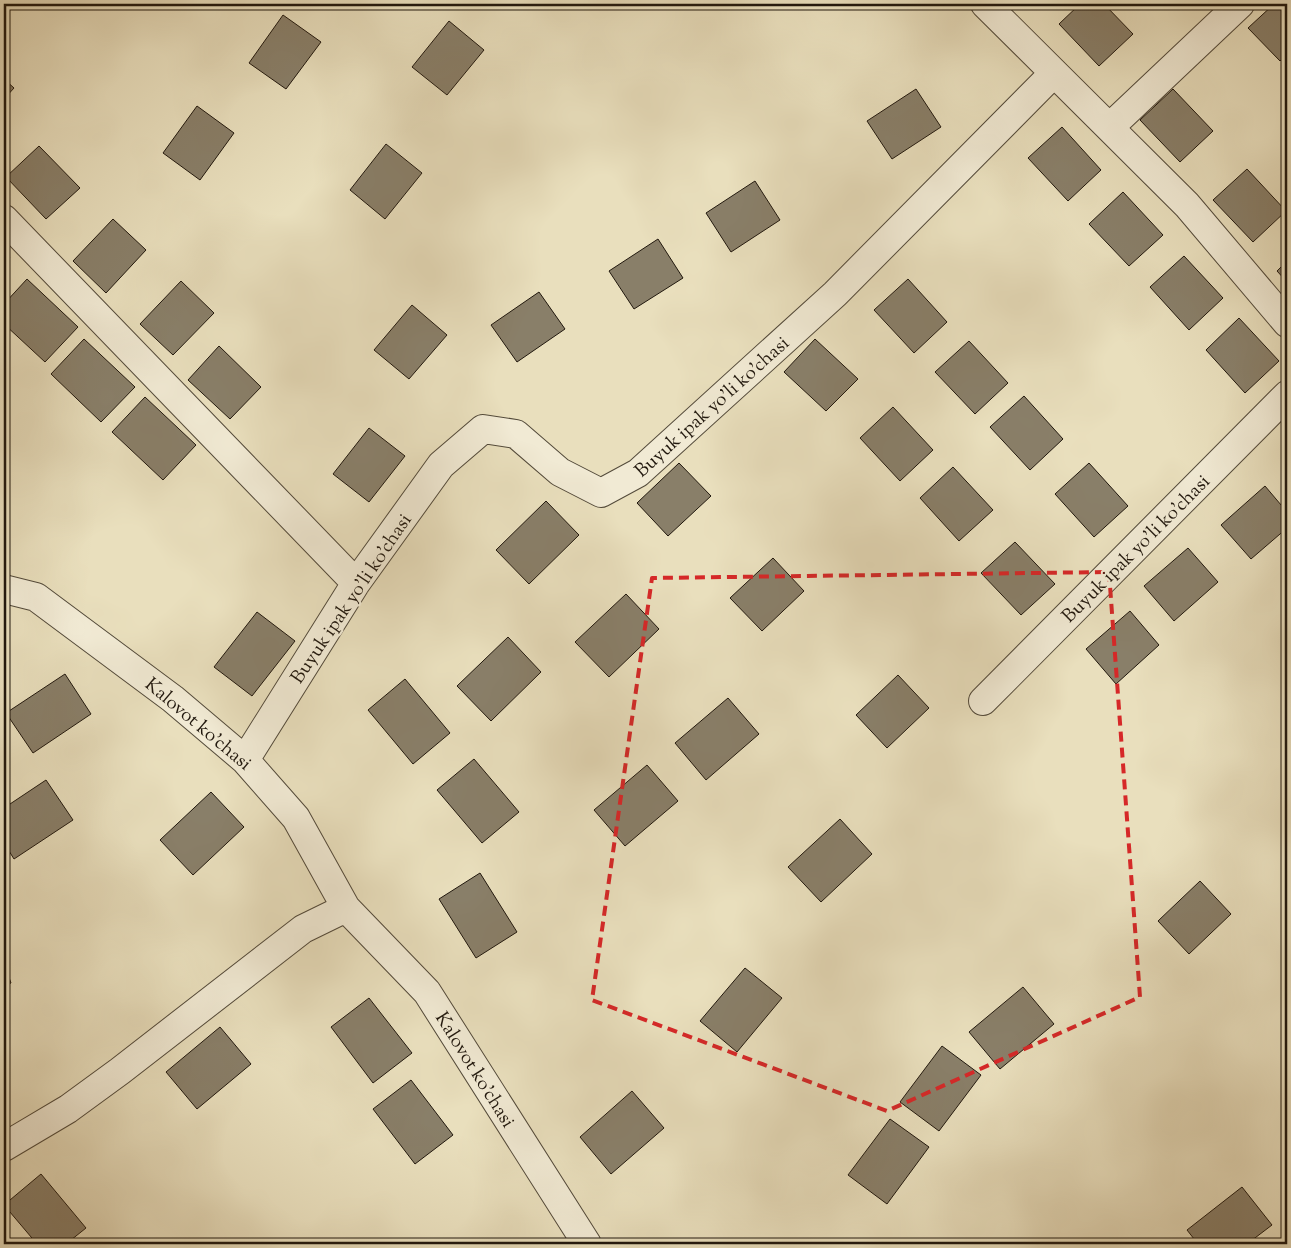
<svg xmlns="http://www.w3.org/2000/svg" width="1291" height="1248" font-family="'Sorts Mill Goudy',serif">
	<rect width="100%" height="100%" fill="#e9dfbd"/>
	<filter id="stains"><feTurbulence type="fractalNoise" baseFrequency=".004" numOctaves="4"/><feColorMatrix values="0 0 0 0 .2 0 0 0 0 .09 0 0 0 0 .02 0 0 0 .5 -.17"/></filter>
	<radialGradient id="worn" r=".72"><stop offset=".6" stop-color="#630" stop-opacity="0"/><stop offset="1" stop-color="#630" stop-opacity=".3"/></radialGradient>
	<path fill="#897f69" stroke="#21180e" d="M1080,4H1104L1133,34L1099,66L1059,24Z
		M1274,4H1287V54L1280,61L1248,28Z
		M283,15L321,42L286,89L249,63Z
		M449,21L484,50L447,95L412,67Z
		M4,79L14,88L4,99Z
		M916,89L941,127L892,159L867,121Z
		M1173,89L1213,131L1180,162L1140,120Z
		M197,106L234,133L200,180L163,153Z
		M1062,127L1101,170L1068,201L1028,158Z
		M386,144L422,173L385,219L350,190Z
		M39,146L80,188L46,219L6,177Z
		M1247,169L1286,211L1253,242L1213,200Z
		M755,181L780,220L731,252L706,213Z
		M1123,192L1163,235L1129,266L1089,224Z
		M113,219L146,250L106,293L73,261Z
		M658,239L683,278L634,309L609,271Z
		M4,251L10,257L4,264Z
		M1184,256L1223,298L1189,330L1150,287Z
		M1287,261V282L1277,271Z
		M27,279L78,327L45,362L4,324V304Z
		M908,279L947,322L914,353L874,310Z
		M181,281L214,313L173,355L140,324Z
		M539,292L565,329L517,362L491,325Z
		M412,305L447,335L409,379L374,350Z
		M1239,318L1279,361L1245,393L1206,350Z
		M84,339L135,387L101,422L51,374Z
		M815,339L858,379L826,411L784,372Z
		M969,341L1008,383L975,414L935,372Z
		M219,346L261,387L230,419L188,380Z
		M1024,396L1063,439L1030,470L990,427Z
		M145,397L196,445L163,480L112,432Z
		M893,407L933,450L900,481L860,438Z
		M369,428L405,456L369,502L333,474Z
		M679,463L711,496L668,536L637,503Z
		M1089,463L1128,506L1094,537L1055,494Z
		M953,467L993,510L959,541L920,498Z
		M1265,486L1287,512V528L1251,559L1221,525Z
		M546,501L579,535L529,584L496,550Z
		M1015,542L1055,584L1021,615L981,573Z
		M1188,548L1218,582L1174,621L1144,586Z
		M773,558L804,591L762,631L730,598Z
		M626,594L659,629L609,677L575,642Z
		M1130,611L1159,645L1116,684L1086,649Z
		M257,612L295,641L252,696L214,667Z
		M508,637L541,672L491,721L457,686Z
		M65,674L91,714L33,753L6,713Z
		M898,675L929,708L887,748L856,715Z
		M405,679L450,733L413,764L368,710Z
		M728,698L759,734L706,780L675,743Z
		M474,759L519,812L482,843L437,790Z
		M647,765L678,801L625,846L594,810Z
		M46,780L73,820L14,859L4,843V808Z
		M211,792L244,827L193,875L160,840Z
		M840,819L872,854L821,902L788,867Z
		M480,873L517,932L476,958L439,899Z
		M1200,881L1231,914L1189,954L1158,921Z
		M4,964L11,983L4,986Z
		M745,968L782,998L737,1052L700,1021Z
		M1023,987L1054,1024L1000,1069L969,1032Z
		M369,998L412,1053L373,1083L331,1027Z
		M220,1027L251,1064L197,1109L166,1072Z
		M942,1046L981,1075L939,1131L900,1102Z
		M411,1080L453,1135L415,1164L373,1109Z
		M632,1091L664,1128L611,1174L580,1137Z
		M890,1119L929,1147L887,1204L848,1175Z
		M41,1174L86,1228L66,1244H37L4,1205Z
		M1242,1187L1272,1225L1247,1244H1198L1187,1230Z"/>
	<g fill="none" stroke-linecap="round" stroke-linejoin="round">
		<defs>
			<path id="minor" d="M985,4L1187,205L1287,323
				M1110,127L1240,4
				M4,219L356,583
				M4,589L36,597L173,699L245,760L296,818L346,908L427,992L587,1244
				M983,701L1287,395
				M245,760L356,583L441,465L483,429L516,434L560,472L601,493L638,473L835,294L1053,74
				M4,1147L68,1109L120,1071L303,929L346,908"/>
		</defs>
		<use href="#minor" stroke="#534a3a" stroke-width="30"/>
		<use href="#minor" stroke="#f1ead4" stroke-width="28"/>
	</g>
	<path fill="none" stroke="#d62828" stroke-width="4" stroke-dasharray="10 6" stroke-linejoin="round" d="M1109,572L1140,997L887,1111L592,1000L652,578Z"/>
	<g text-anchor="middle" stroke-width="4.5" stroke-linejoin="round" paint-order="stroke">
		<g font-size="19" fill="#21180e" stroke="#f1ead4">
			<text transform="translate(711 406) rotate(-42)" y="7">Buyuk ipak yo'li ko'chasi</text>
			<text transform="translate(1135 548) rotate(-45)" y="7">Buyuk ipak yo'li ko'chasi</text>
			<text transform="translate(350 598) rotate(-56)" y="7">Buyuk ipak yo'li ko'chasi</text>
			<text transform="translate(199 723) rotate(40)" y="7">Kalovot ko'chasi</text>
			<text transform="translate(476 1069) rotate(58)" y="7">Kalovot ko'chasi</text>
		</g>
	</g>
	<rect width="1291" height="1248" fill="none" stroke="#e9dfbd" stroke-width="20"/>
	<rect x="5" y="5" width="1281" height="1238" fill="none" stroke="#21180e" stroke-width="2.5"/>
	<rect x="10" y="10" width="1271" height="1228" fill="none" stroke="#21180e"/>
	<rect width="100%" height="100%" filter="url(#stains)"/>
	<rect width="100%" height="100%" fill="url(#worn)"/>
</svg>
